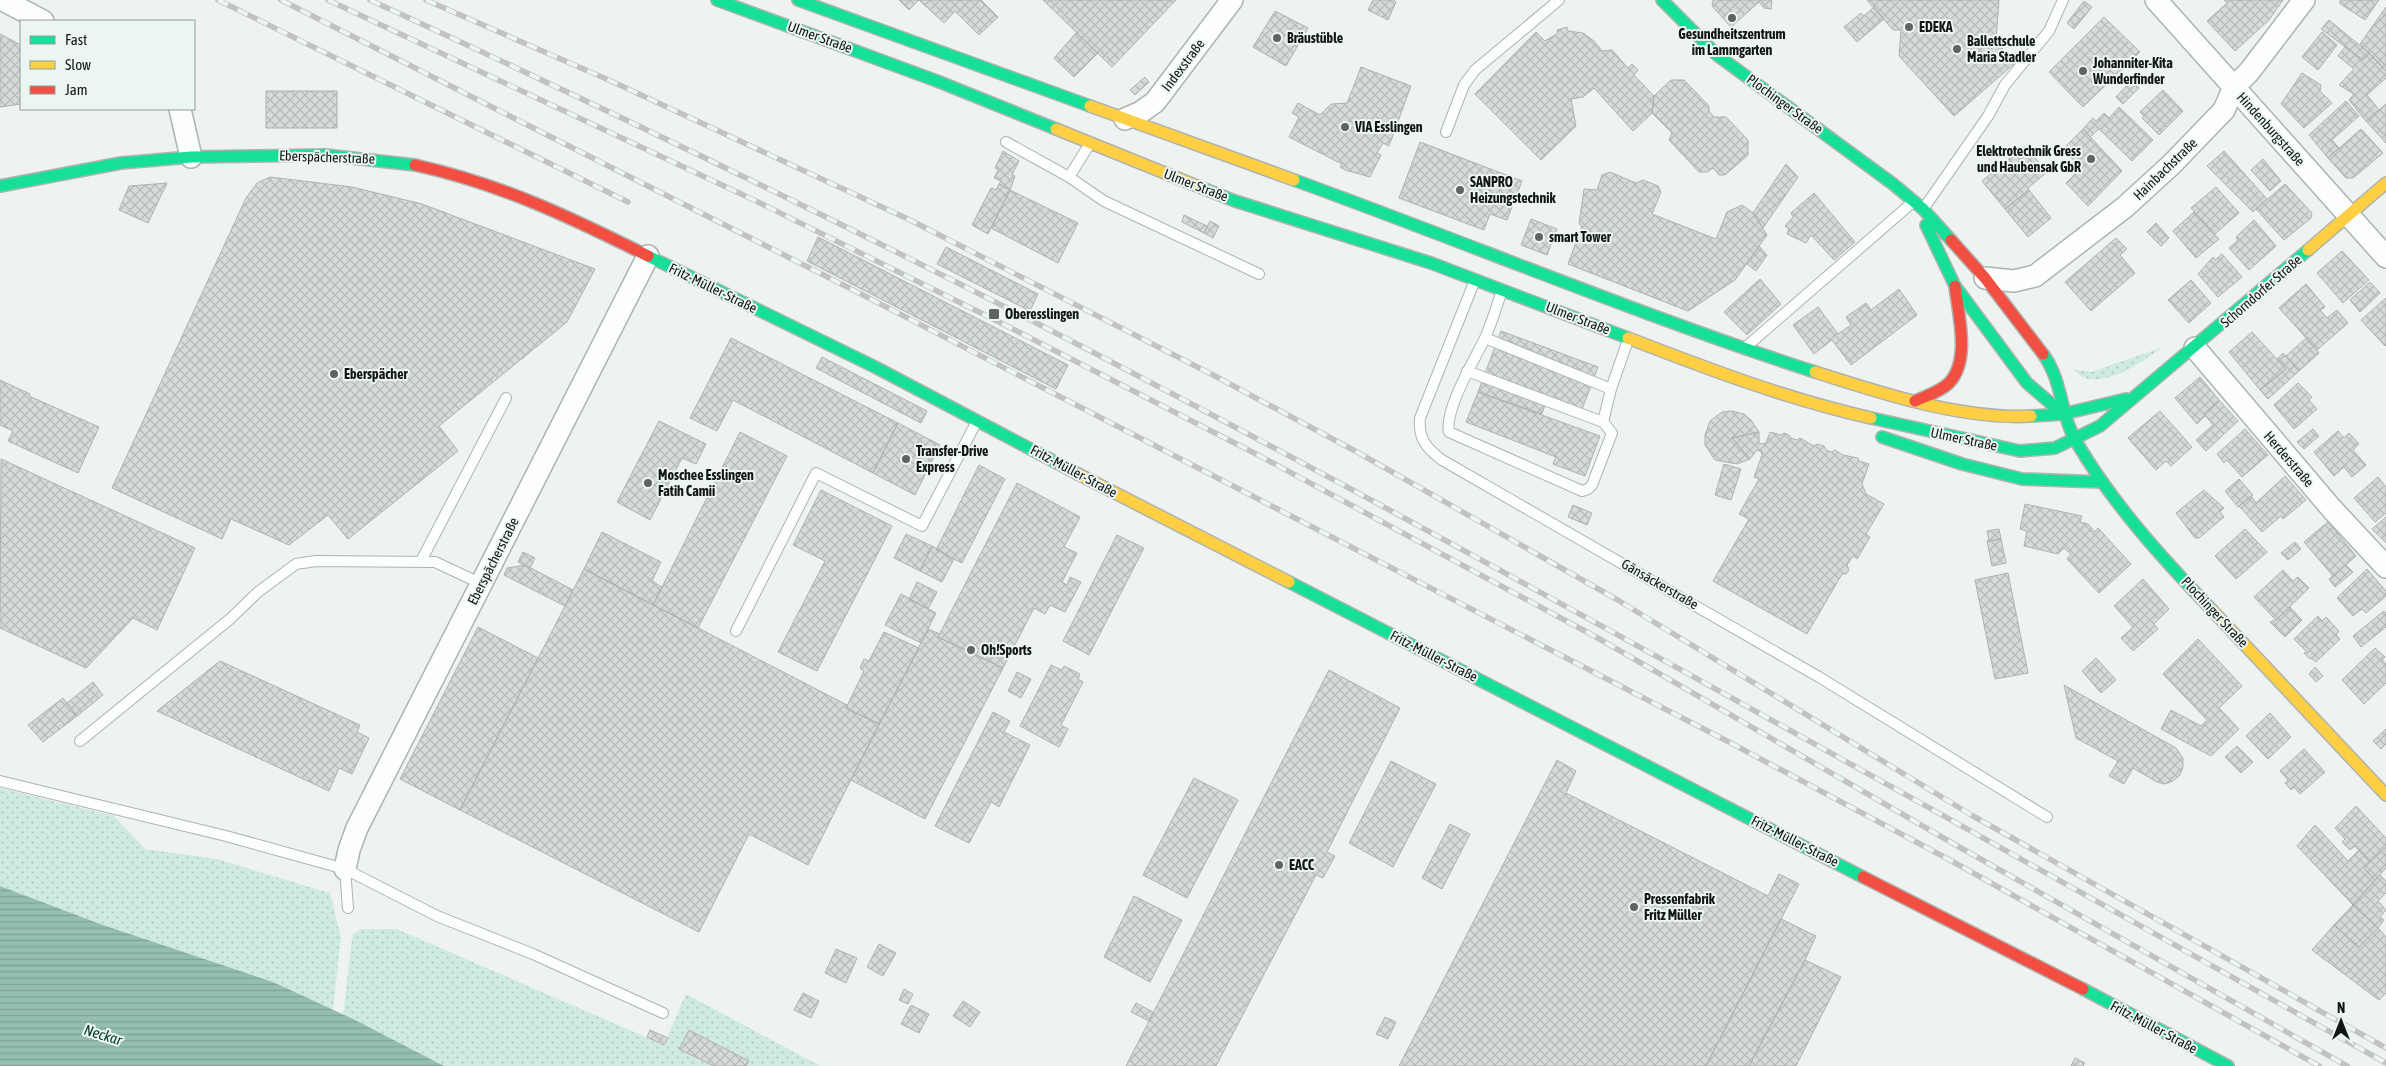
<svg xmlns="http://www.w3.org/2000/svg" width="2386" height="1066" font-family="'Asap Condensed',sans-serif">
	<defs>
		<pattern id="green-dots" width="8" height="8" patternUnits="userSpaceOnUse" patternTransform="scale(1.25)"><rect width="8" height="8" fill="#cfeae0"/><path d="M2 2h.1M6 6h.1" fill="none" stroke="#b1c8bf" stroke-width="1.8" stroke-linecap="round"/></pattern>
		<pattern id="water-rules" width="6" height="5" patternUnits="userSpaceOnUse" patternTransform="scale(1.25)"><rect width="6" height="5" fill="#94beb0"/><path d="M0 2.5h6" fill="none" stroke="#7fa396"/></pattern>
		<pattern id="building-cross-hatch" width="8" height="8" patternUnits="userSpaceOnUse" patternTransform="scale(1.25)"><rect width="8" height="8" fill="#d6dad9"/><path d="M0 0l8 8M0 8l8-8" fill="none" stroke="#b7bab9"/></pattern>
	</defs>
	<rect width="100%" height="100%" fill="#eef3f1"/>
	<path fill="url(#green-dots)" d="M2163,347C2143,361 2114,383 2088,379C2083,378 2076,372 2072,369L2091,372Z
		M0,788L114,816L145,849L217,859L330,893L341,937L333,1010L273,982L100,924L0,886Z
		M361,929H397L664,1045L686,994L820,1066H444L343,1015L352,939L353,934Z"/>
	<path fill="url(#water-rules)" d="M0,886L100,924L273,982L353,1019L444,1066H0Z"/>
	<path fill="url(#building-cross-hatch)" stroke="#aeb3b1" d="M899,0H981L998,17L979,35L955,11L944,23L919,0L909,10Z
		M1043,0H1176L1112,67Z
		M1373,0H1394L1396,2L1388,20L1368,10Z
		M1713,0H1771L1772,1L1771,9L1764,8L1759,2L1731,27L1712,6Z
		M1867,0H1999L1996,41L2015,63L1954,116L1899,56L1901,30H1893Z
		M2224,0H2283L2269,20L2235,51L2207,21L2227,3Z
		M2341,0H2379L2365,20L2339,3Z
		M2084,1L2092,7L2074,29L2067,23Z
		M1874,7L1884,19L1857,42L1844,27L1861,13L1864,16Z
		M2386,7V71L2360,44Z
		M1275,11L1308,28L1286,66L1253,47Z
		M2104,17L2140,52L2083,107L2049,72Z
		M2329,20L2369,53L2363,60L2321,29Z
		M1567,27L1568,31L1583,33L1594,41L1602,51L1612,50L1628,68L1632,64L1638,70L1634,75L1654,96L1652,113L1633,131L1594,88L1583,97L1571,99L1576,126L1541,160L1475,94L1536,32L1545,41L1558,33L1557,30Z
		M2322,32L2337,45L2318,70L2302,57Z
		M1076,33L1098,53L1074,77L1054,58Z
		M0,34L21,45V104L0,107Z
		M2345,47L2363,60L2369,53L2386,71V78L2367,95L2379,110L2366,121L2349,100L2354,94L2339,85L2354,69L2338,56Z
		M1361,67L1411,86L1389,146L1383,143L1377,153L1381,155L1370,177L1345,170L1340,167L1342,164L1289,137L1299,117L1292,113L1298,103L1320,115L1331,104L1347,103Z
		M2302,73L2321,85L2320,91L2332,103L2304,128L2281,104Z
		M1145,77L1149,82L1135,95L1130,90Z
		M1671,80H1684L1709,106V111L1714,117H1726L1748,140V155L1725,175H1719L1713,168L1707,172H1699L1669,140L1672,133L1652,113L1654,96Z
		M2131,81L2139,88L2123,104L2116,97Z
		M2163,90L2183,111L2159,135L2142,118L2144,116L2140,112Z
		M266,91H337V128H266Z
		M2346,101L2359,116L2332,140L2339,148L2328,158L2309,135Z
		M2386,104V143L2366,121Z
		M2119,107L2153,140L2132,161L2099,129L2090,137L2083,129L2093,118L2096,121L2104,113L2109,118Z
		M2083,129L2122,171L2088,206L2066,183L2081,168L2063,149Z
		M2361,129L2383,153L2353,178H2346L2328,158Z
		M1420,142L1522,181L1507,220L1490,214L1484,230L1399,198Z
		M2025,146L2047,172L2028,188L2029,190L2005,209L1982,181Z
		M1003,151L1019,161L1012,175L1015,176L1010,190L999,184L1001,181L994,178L998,170L995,168Z
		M2224,151L2267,199L2253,212L2207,166Z
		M2263,159L2281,181L2270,191L2251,170Z
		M1786,164L1798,177L1763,228L1753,213Z
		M1610,172L1636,183L1643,180L1658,186L1661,192L1652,214L1716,239L1727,212L1742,205L1753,213L1767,235L1735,280L1688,311L1568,264L1582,226L1579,224L1584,189L1597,190L1602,175Z
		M270,177L352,187L422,204L595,269L567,322L439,426L458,451L348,539L328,515L289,545L231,519L222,539L112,488L246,198L257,183Z
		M167,183L148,223L119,210L129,186Z
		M999,184L1010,190L988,234L972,225L991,188L996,190Z
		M2285,184L2312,213L2311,218L2284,240L2256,209Z
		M2216,187L2239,213L2215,234L2191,208Z
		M1010,190L1078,223L1058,263L991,228Z
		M2029,190L2051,218L2028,237L2005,209Z
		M1814,193L1855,242L1834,260L1811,235L1806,243L1787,234L1789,229L1785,226L1793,217L1791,213Z
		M2194,212L2219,239L2196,258L2173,231Z
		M1184,215L1207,226L1204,233L1182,222Z
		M1531,219L1557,229L1547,255L1521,245Z
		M2254,220L2276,246L2249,270L2229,248L2238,240L2236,237Z
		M1210,221L1219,226L1213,238L1204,233Z
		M2156,223L2169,238L2161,246L2147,232Z
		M818,237L1068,365L1056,389L807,261Z
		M2116,238L2127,249L2120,255L2135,273L2091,311L2065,282Z
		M1759,246L1767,255L1756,271L1747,264Z
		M946,247L1038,294L1030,311L937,264Z
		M2342,251L2369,280L2343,303L2317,273Z
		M2222,254L2242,277L2218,297L2198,274L2213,257L2215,260Z
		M1760,279L1781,304L1747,335L1724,312Z
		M2191,280L2211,303L2189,323L2168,300Z
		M2370,282L2380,293L2360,312L2350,300Z
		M2306,284L2325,307L2320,310L2327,318L2337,310L2348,323L2317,350L2279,308Z
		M1899,289L1917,315L1851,365L1832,340L1814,354L1793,325L1818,307L1838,334L1851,325L1846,317L1866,303L1871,310Z
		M2386,298V345L2385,346L2361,320Z
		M1501,331L1598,367L1579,417L1545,405L1542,414L1478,392Z
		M2252,332L2286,369L2260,390L2229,352Z
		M731,338L898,423L873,473L733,400L717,431L690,418Z
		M2306,338L2319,353L2299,371L2286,356Z
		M2283,353L2299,371L2268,399L2260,390L2286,369L2277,359Z
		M822,357L927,411L921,423L816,368Z
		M2200,377L2219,400L2204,414L2205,416L2197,424L2175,398Z
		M0,380L30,394L29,396L99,427L78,473L8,441L13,431L0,425Z
		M2298,383L2312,397L2309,400L2317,409L2294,429L2274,405Z
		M1478,392L1600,436L1585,476L1553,464L1556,457L1466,422Z
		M2219,400L2238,421L2206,451L2196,440L2213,425L2204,414Z
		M1732,411L1744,414L1751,420L1759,432L1732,438L1750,459L1737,464L1715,460L1705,445V435L1710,421L1722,412Z
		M2160,411L2192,447L2171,466L2166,461L2156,470L2128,438Z
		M659,421L706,444L696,464L682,458L650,520L617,502Z
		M898,423L940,445L915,495L873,473Z
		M2245,429L2268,455L2242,477L2227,460L2224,463L2217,454Z
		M2313,429L2319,436L2304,449L2297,442Z
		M2338,431L2344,438L2349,433L2359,444L2353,450L2366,465L2352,477L2344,467L2334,476L2314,452Z
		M740,432L787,456L698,628L653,605Z
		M1759,432V444L1766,443L1770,432L1781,435L1784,433L1789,435L1791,438L1797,440L1800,438L1814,446L1817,444L1824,446L1826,450L1832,452L1835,450L1843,455L1858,458L1859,461L1869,464L1862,484L1866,494L1884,504L1866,534L1870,537L1857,559L1853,556L1847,565L1849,570L1846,574H1842L1807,634L1713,581L1749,519L1739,514L1759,479L1754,477L1762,455L1761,452L1757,450L1750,459L1732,438Z
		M1,459L195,548L157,630L133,618L86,668L0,628Z
		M1724,464L1741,469L1731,500L1715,495Z
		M979,465L1005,479L962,563L936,550Z
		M2285,476L2306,500L2283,519L2281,516L2262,532L2239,506L2251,496L2256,503Z
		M2378,477L2386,487V513L2375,522L2354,498Z
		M2239,479L2253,495L2238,507L2225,491Z
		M1017,483L1080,517L1064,547L1077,553L1062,582L1067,585L1070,577L1081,582L1065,612L1050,605L1045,614L1034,608L1003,668L938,637Z
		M821,490L892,526L817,671L778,652L825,561L793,545Z
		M2204,490L2224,508L2220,512L2224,517L2199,538H2195L2176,513Z
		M2025,504L2082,516L2080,522L2088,524L2095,532L2098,528L2131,564L2099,593L2067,559L2071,554L2064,548L2058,554L2024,546L2027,531L2020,529Z
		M1573,505L1592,513L1587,525L1568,517Z
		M2386,517V542H2385L2372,529Z
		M2328,522L2356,556L2333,576L2304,542Z
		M1999,529L2001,539L1989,541L1987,531Z
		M2245,529L2267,552L2236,579L2215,556Z
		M602,532L661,562L652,581L662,587L653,605L584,569Z
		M906,534L932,546L920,571L894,558Z
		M1117,535L1144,548L1089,655L1063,641Z
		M2001,539L2006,563L1992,566L1987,541Z
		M2295,542L2301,549L2288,560L2281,553Z
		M932,546L954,559L942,582L920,571Z
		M523,552L535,558L530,568L518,562Z
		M525,565L573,590L565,606L504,575L507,568Z
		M2346,565L2353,572L2335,587L2329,579Z
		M584,569L847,705L846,708L879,724L808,865L749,834L699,932L460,810Z
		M2367,569L2386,591V596L2366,613L2362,609L2353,616L2337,598Z
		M2283,570L2293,581L2298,577L2309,588L2276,620L2254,597Z
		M2008,573L2028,673L1995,679L1975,580Z
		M2143,579L2169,609L2154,624L2158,629L2133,651L2121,638L2133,627L2114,606Z
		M917,582L937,592L928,609L909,599Z
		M901,594L936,613L921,643L885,625Z
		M2290,607L2302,620L2285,637L2270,622L2276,620Z
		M2384,611L2386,613V627L2361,647L2353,636Z
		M2318,616L2322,621L2326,617L2339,631L2336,635L2340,639L2316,662L2311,658L2310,659L2304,653L2306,651L2294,639Z
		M478,627L538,658L460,810L400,779Z
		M928,629L940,634L938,637L1003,668L925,819L851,780Z
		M884,632L919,648L879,724L846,708L864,671L860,668L864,659L869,661Z
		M2198,639L2242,686L2219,708L2239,729L2211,756L2161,729L2171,710L2201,726L2207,720L2163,674Z
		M2375,648L2385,657L2382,660L2386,664V683L2364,704L2342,680Z
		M2096,658L2116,680L2101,693L2082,671Z
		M220,661L360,725L357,732L369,738L352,774L339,768L329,791L157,711Z
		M1051,665L1062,670L1064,666L1080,674L1078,679L1083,682L1061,725L1068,729L1059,747L1020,726Z
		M2315,667L2323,676L2316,682L2309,674Z
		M1329,670L1400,708L1327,852L1335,856L1323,878L1316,875L1216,1066H1126Z
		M1017,672L1031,679L1021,698L1008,691Z
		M93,682L103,695L77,716L67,703Z
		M2064,685L2176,748L2183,758V767L2180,775L2173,781L2165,784L2157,782L2133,768L2124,784L2109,776L2118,761L2076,738Z
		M63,698L77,716L43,742L28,725Z
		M993,712L1010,721L1004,732L1030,745L999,807L991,802L969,843L935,826Z
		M2270,713L2291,737L2268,759L2246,736Z
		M2386,729V744L2381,749L2373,741Z
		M2237,746L2253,762L2241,773L2225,757Z
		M2304,749L2325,772L2300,794L2294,787L2291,790L2285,783L2288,780L2280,771Z
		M1557,760L1576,771L1566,793L1768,896L1779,874L1799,884L1706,1066H1399Z
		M1391,761L1436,784L1393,867L1349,843Z
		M1194,778L1238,800L1187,898L1143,875Z
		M2356,806L2386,838V847L2370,862L2355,846L2350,850L2342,842L2345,839L2335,828Z
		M1450,824L1470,834L1442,889L1422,878Z
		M2315,825L2348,861L2359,850L2370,862L2364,868L2375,880L2353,905L2297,846Z
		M2386,847V868L2375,880L2364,868Z
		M2380,875L2386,881V893L2378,901L2386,910L2380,917L2384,920L2378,928L2353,905Z
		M1134,896L1182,920L1150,982L1104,957Z
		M2353,905L2378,928L2359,947L2334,925Z
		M1781,919L1816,936L1805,960L1749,1066H1706Z
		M2334,925L2359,947L2378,928L2386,937V993L2379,1000L2312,950Z
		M879,944L896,953L883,976L867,967Z
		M836,949L857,958L846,983L825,973Z
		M1805,960L1841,977L1796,1066H1749Z
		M904,989L913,994L908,1004L899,1000Z
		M803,993L819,1001L811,1018L794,1010Z
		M963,1001L980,1012L970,1027L953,1016Z
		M1136,1003L1153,1012L1149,1021L1131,1012Z
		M911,1005L929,1014L919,1033L901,1024Z
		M1385,1017L1396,1022L1388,1039L1376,1034Z
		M650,1030L668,1038L664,1045L647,1037Z
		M689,1030L749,1061L746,1066H714L679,1049Z
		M2075,1058L2085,1063L2083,1066H2071Z"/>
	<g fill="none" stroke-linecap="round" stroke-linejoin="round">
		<defs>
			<path id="lane" d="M1446,132L1464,85L1475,70L1559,0
				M1006,142L1069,177
				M1089,145L1069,177L1104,201L1259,274
				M1924,208L1988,116L2005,85L2049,31L2063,0
				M1475,280L1420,418C1418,438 1426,448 1442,460L1819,677L2047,817
				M1502,290C1497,306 1492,322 1485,338C1475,359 1444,410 1449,432L1582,491L1588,489L1592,485L1612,433L1603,422
				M1485,338L1611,389
				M1747,346L1913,202
				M1467,371L1603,422L1611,389L1628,340
				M421,561L506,398
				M736,631L816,473L922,526L977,421
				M80,741L230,619L258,592L296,564L316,561L435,562L482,584
				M0,781L226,836L345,869L437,916L533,954L663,1013
				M345,869L348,908"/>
			<path id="street" d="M3,0L43,21
				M2156,0L2386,257
				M180,109L191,157
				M1125,119L1141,112L1155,102L1232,0
				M1985,278L2014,281L2035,276L2125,207L2172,164L2224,110L2234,87L2249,72L2304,0
				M2195,348L2332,509L2386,567
				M345,869L349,850L357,828L648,256"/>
			<path id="fast" d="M717,0L937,81L1056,129
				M798,0L1090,106
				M1662,0L1717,55L1893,184L1923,209L1951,240
				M1294,180C1468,243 1639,315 1815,372
				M0,186L121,163L191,157L325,155L415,165
				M1197,186L1235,201L1431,263L1628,338
				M1926,225L1955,286L2027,383L2063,414
				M648,256L875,367L1078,474
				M2043,354C2063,381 2060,415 2077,443C2113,504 2162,558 2211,609
				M2031,416L2063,414L2126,399
				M1871,418L2020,451L2055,448L2100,426L2308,250
				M1882,437L1962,464L2022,479L2101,482
				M1289,582L1863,877
				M2083,989L2228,1066"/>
			<path id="slow" d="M1090,106L1294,180
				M1056,129L1197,186
				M2308,250L2386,183
				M1628,338C1708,369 1787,399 1871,418
				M1815,372C1880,393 1963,420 2031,416
				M1078,474L1289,582
				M2211,609L2386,795"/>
			<path id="jam" d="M415,165C501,184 570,217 648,256
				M1951,240L1985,278L2043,354
				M1915,401C1926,396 1940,392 1949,383C1971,360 1958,314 1955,286
				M1863,877L2083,989"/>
		</defs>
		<use href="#lane" stroke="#aeb3b1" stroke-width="12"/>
		<use href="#street" stroke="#aeb3b1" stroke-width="24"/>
		<use href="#fast" stroke="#aeb3b1" stroke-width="14"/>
		<use href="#slow" stroke="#aeb3b1" stroke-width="14"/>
		<use href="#jam" stroke="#aeb3b1" stroke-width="14"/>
		<use href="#lane" stroke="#fcfdfd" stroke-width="10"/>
		<use href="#street" stroke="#fcfdfd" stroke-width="21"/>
		<use href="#fast" stroke="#16e098" stroke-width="11"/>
		<use href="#slow" stroke="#ffcf43" stroke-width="11"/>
		<use href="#jam" stroke="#f24e42" stroke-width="11"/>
		<defs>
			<path id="rail" d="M218,0L628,202
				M281,0L865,296L1727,741L1948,859L2319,1066
				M328,0L756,201L1005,325L1258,455L1596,637L1954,844L2347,1066
				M370,0C585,99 798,201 1009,309C1135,373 1260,440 1384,507C1720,689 2052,877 2386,1063
				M426,0L611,81L910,220L1215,376L1357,452L1616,599L1973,816L2386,1048"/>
		</defs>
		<use href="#rail" stroke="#c1c2c1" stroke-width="5.5"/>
		<use href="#rail" stroke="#ebf6f2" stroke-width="4" stroke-dasharray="11" stroke-linecap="butt"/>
	</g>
	<g fill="#5f6361" stroke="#ebf6f2" stroke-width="2">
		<circle cx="1732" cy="18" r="5"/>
		<circle cx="1909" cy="27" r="5"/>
		<circle cx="1277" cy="38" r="5"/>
		<circle cx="1957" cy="49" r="5"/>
		<circle cx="2083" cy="71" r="5"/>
		<circle cx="1345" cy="127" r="5"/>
		<circle cx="2091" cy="159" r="5"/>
		<circle cx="1460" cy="190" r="5"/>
		<circle cx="1539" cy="237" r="5"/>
		<rect x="988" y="308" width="12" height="12" rx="2.5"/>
		<circle cx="334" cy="374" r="5"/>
		<circle cx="906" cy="459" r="5"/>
		<circle cx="648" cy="483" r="5"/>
		<circle cx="971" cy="650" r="5"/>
		<circle cx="1279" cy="865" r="5"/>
		<circle cx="1634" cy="907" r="5"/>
	</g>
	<g text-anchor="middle" stroke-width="4" stroke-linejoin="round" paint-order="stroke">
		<g font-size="14" font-weight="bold" fill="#121614" stroke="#ebf6f2" text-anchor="start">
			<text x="1919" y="32">EDEKA</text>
			<text x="1732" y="39" text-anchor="middle">Gesundheitszentrum<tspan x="1732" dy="16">im Lammgarten</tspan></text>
			<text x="1287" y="43">Bräustüble</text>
			<text x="1967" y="46">Ballettschule<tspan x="1967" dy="16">Maria Stadler</tspan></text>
			<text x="2093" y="68">Johanniter-Kita<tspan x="2093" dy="16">Wunderfinder</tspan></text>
			<text x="1355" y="132">VIA Esslingen</text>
			<text x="2081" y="156" text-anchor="end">Elektrotechnik Gress<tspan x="2081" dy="16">und Haubensak GbR</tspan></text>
			<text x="1470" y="187">SANPRO<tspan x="1470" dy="16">Heizungstechnik</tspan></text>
			<text x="1549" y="242">smart Tower</text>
			<text x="1005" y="319">Oberesslingen</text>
			<text x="344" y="379">Eberspächer</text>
			<text x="916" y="456">Transfer-Drive<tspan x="916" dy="16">Express</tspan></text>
			<text x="658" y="480">Moschee Esslingen<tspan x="658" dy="16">Fatih Camii</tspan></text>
			<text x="981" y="655">Oh!Sports</text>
			<text x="1289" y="870">EACC</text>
			<text x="1644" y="904">Pressenfabrik<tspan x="1644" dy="16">Fritz Müller</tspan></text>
		</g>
		<g font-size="14" fill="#121614" stroke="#ebf6f2">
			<text transform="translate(820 37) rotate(20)" y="5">Ulmer Straße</text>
			<text transform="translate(1183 65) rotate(-53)" y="5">Indexstraße</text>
			<text transform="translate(1785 104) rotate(36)" y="5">Plochinger Straße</text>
			<text transform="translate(2271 129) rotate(48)" y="5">Hindenburgstraße</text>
			<text transform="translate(327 157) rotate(2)" y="5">Eberspächerstraße</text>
			<text transform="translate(2165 169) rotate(-44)" y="5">Hainbachstraße</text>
			<text transform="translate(1196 185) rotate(21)" y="5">Ulmer Straße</text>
			<text transform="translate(713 288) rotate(26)" y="5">Fritz-Müller-Straße</text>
			<text transform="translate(2261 291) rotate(-41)" y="5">Schorndorfer Straße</text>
			<text transform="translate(1578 318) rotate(21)" y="5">Ulmer Straße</text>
			<text transform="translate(1964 439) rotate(12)" y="5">Ulmer Straße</text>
			<text transform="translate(2289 459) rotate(49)" y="5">Herderstraße</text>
			<text transform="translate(1074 471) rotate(28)" y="5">Fritz-Müller-Straße</text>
			<text transform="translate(493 561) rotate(-63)" y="5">Eberspächerstraße</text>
			<text transform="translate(1660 584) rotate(30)" y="5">Gänsäckerstraße</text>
			<text transform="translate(2215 612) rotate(47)" y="5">Plochinger Straße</text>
			<text transform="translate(1434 656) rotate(27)" y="5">Fritz-Müller-Straße</text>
			<text transform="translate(1795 841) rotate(27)" y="5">Fritz-Müller-Straße</text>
			<text transform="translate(2154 1027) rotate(28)" y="5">Fritz-Müller-Straße</text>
		</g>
		<g font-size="15" font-style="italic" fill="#02372a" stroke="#ebf6f2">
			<text transform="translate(103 1035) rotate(17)" y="5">Neckar</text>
		</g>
	</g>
	<rect x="20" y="20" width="175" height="90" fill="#ebf6f2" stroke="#949c99"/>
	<rect x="30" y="36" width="25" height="8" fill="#16e098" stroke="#949c99"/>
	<text x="65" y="45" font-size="15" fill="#121614">Fast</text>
	<rect x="30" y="61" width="25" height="8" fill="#ffcf43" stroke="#949c99"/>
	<text x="65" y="70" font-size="15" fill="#121614">Slow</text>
	<rect x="30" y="86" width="25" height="8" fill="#f24e42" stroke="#949c99"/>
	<text x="65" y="95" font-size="15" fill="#121614">Jam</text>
	<g transform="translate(2341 1021)" stroke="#ebf6f2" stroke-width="4" paint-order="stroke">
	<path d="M0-4L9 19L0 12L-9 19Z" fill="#121614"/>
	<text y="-8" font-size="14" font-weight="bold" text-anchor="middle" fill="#121614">N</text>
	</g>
</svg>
